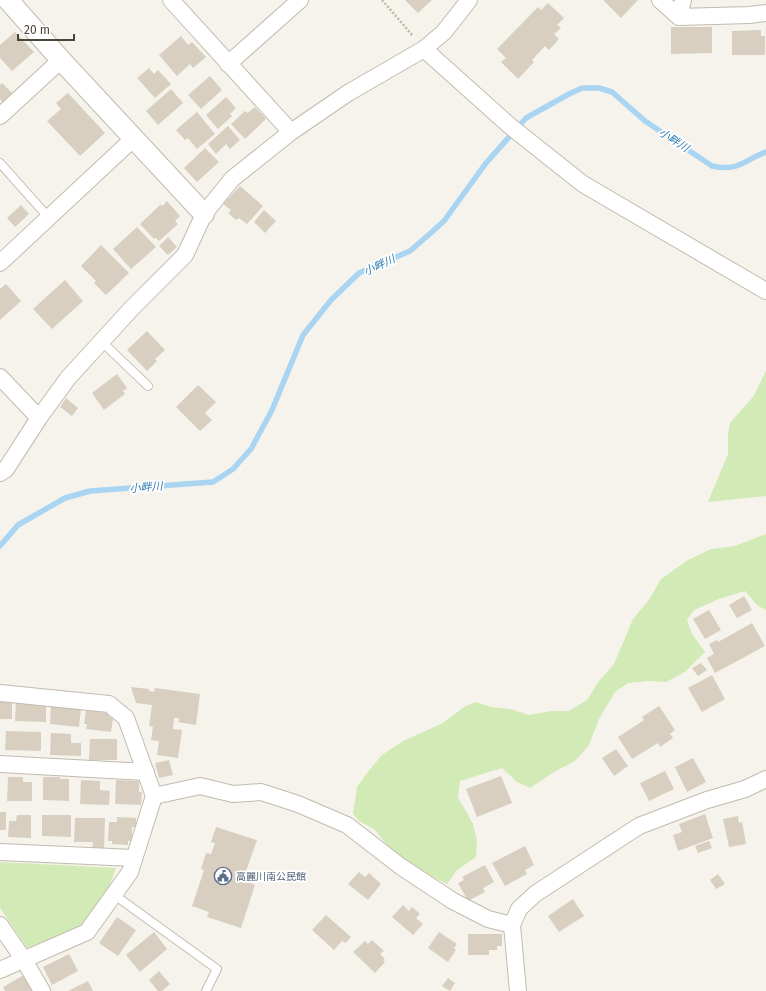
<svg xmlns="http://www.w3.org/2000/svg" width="766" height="991" font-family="'Fira Sans','Noto Sans JP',sans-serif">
	<rect width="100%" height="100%" fill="#f6f3ec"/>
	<path fill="#d2eab5" d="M766,371V496L708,502L728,454V435L730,423L753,397Z
		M766,534V610L757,605L745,591L719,599L694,610L687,620L692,634L705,652L685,672L666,682L648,681L628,683L615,692L599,719L589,745L575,761L554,772L530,788L517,782L502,768L460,781L458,797L473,824L477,840L476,857L457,870L447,884L421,871L392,851L374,829L359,821L353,814L357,787L370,769L382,755L403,741L443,723L464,707L476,702L491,707L510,709L529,715L552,711H569L587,700L599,681L614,664L633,619L649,600L661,579L688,560L711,549L735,546Z
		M0,862L116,868L107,893L79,927L27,948L0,908Z"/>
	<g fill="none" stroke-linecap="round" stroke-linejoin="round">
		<path stroke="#a9d4f2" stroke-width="5.5" d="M0,546L18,525L65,498L90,491L213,482L233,469L251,449L272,410L303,335L331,300L359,273L410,251L433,231L444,221L486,163L526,118L569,94L582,88H599L612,92L645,121L712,166C739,172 744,160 766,152"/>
	</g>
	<path fill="#d8cfc1" d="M405,0H432L418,13Z
		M603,0H638L621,18Z
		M548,3L564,18L557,25L561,28L554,34L559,39L549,50L545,46L532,60L534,62L518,79L501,62L506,58L497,49L538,7L541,10Z
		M671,27H712V53L671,54Z
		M761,30V36H765V55H732V31Z
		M15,32L34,52L12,71L0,58V45Z
		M181,36L188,45L192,42L206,57L193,68L190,64L177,76L159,55Z
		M149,68L154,74L158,70L171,84L155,98L137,78Z
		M210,76L222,90L201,109L188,95Z
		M2,83L12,93L3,102L0,99V85Z
		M171,89L183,103L158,125L146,111Z
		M68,93L105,133L80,156L47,121L61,109L56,103Z
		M226,97L236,108L230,114L232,116L218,129L206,115Z
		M255,107L266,119L245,139L231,124L245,111L248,113Z
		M197,112L215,134L197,149L188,138L185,140L176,130Z
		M228,126L240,140L230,149L226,144L216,154L208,144Z
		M205,148L219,162L197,182L184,168Z
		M240,186L263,206L247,224L239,218L236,220L228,213L231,210L223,204Z
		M167,201L180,216L175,221L178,224L159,241L156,238L154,239L140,224L161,204L162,206Z
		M21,205L29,214L15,227L7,218Z
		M264,210L276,221L265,233L254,222Z
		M137,227L156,247L131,269L113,249Z
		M168,237L177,247L168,255L159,246Z
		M101,245L129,273L106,295L94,283L96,281L81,266Z
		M65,280L83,301L52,329L33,309Z
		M6,284L21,301L0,320V289Z
		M147,331L165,350L155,359L157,361L147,371L127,350Z
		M117,374L127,388L123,391L125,394L104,410L92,393Z
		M198,385L216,402L205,413L212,420L200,431L176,407Z
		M66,398L78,408L72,416L60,407Z
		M744,596L752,610L737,618L729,605Z
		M709,610L721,630L705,639L693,619Z
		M752,623L765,646L715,673L707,658L714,654L709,644L717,640L718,642Z
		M701,663L707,670L698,676L692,668Z
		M712,675L725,699L702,712L688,688Z
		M131,687L149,689V691L154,692L155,688L200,694L196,725L178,722L179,718H174L173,729L182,730L178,758L157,755L159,741L151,740L153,727L149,726L152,705L136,703Z
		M0,698H12V719H0Z
		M16,700L46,704V722L15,721Z
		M51,706L81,709L79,727L50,724Z
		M659,706L675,730L670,734L673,738L660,747L658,743L632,759L618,737L644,720L642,717Z
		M86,710L109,713V717L113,718L111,732L86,729L87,724H84Z
		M6,731L41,732V751L5,750Z
		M51,733L71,734V743H81V756L50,755Z
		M90,739H117V760H89Z
		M616,749L628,766L614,776L602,758Z
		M693,758L706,782L687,792L675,767Z
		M169,760L173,775L159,778L155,763Z
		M665,771L674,789L649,801L640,783Z
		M501,776L512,803L477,817L466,789Z
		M8,777H23V782H32V801H7Z
		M43,777H60V779H69V801L43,800Z
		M81,780L100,781V790L110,791L109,805L80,804Z
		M116,780L139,781V792H142L141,805L115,804Z
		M0,812H6V830H0Z
		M705,814L713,838L678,851L673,835L682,832L679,824Z
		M17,815H31V838L8,837L9,821H16Z
		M42,815H71V837L42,836Z
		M738,816L739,823L742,822L746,844L729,847L723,819Z
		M117,817L136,818V827H132V841H128V845L112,844V841H108L109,822H117Z
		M75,818H105L104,848H92L93,842H74Z
		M216,827L257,840L243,880L255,885L241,928L207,917L209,912L192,906L204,870L201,869L206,853L211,854L215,843L211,842Z
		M709,841L712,848L698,853L695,846Z
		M525,846L534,865L525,870L527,874L505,886L492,863Z
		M485,865L494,882L483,888L485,892L468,901L458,883L464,880L462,877Z
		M359,872L365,877L369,873L381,884L368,900L348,884Z
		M718,874L725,884L716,889L710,880Z
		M573,899L584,916L559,932L548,916Z
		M403,905L409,911L412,907L420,914L416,918L423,924L413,935L392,917Z
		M326,915L351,937L346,943L342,941L334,950L312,930Z
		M117,917L136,930L118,956L99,943Z
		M154,932L167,949L140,972L126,955Z
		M439,932L457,944L454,948L456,950L448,962L428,948Z
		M468,934H502V946H497V950H489V955H468Z
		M372,940L384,951L380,954L385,959L383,960L385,962L375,973L353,952L365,941L368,944Z
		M69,954L78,971L52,985L43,967Z
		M159,971L170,984L162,991H158L149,980Z
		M24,975L33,991H5L3,987Z
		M448,978L455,983L450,991L442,986Z
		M88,981L93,991H68Z"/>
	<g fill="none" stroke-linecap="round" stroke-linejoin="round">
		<defs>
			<path id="service" d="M0,163L49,218
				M101,341L148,386
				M113,894L217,969L206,991"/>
			<path id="minor" d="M171,0L291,132
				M660,0L679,17L749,15L766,13
				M679,17L683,0
				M424,49L510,126L583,184L766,291
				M228,64L300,0
				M0,116L61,60
				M0,263L134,138
				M0,377L39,418
				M0,473L6,469L39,418L68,378L132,308L185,255L204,214L232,179L291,132L348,93L424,49L444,32L469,0
				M0,693L109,704L126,718L154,796L130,872L87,932L0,970
				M0,764L146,772
				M154,796L200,786L233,794L261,792L298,804L347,825L400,866L453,901L488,919L512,925
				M0,852L134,858
				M0,925L24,960L42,991
				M518,991L512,925L519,909L535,894L639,826L707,800L745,789L766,779"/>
			<path id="tertiary" d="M8,0L61,60L204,214"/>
		</defs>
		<use href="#service" stroke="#c2bbae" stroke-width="10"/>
		<use href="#minor" stroke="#c2bbae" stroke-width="18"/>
		<use href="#tertiary" stroke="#c2bbae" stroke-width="22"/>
		<path stroke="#c4b79f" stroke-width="2.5" stroke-dasharray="2 2" stroke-linecap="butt" d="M382,0L413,36"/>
		<use href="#service" stroke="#fff" stroke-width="8"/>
		<use href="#minor" stroke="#fff" stroke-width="16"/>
		<use href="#tertiary" stroke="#fff" stroke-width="20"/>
	</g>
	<defs>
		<symbol id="civic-ring" viewBox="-11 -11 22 22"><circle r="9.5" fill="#fff" stroke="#5c6f8a" stroke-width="1.5"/><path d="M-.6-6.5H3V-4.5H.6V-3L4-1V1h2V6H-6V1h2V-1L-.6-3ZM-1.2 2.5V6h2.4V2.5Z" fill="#5c6f8a"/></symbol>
	</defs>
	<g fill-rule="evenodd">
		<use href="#civic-ring" x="213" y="866" width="20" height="20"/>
	</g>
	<g text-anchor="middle" stroke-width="3.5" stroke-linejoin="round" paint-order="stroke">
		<g font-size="10" fill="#4e5e75" stroke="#fff" text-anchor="start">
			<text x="236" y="880">高麗川南公民館</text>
		</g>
		<g font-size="11" font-style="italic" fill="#2e7ab2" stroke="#fff">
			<text transform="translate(674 140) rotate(33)" y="4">小畔川</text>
			<text transform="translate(379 265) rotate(-25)" y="4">小畔川</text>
			<text transform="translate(146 487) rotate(-4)" y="4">小畔川</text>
		</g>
	</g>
	<path d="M18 34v6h56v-6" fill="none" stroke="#4b4439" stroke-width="2"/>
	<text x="24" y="34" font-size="12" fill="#4b4439" stroke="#ffffff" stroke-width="3" paint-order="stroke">20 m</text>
</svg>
